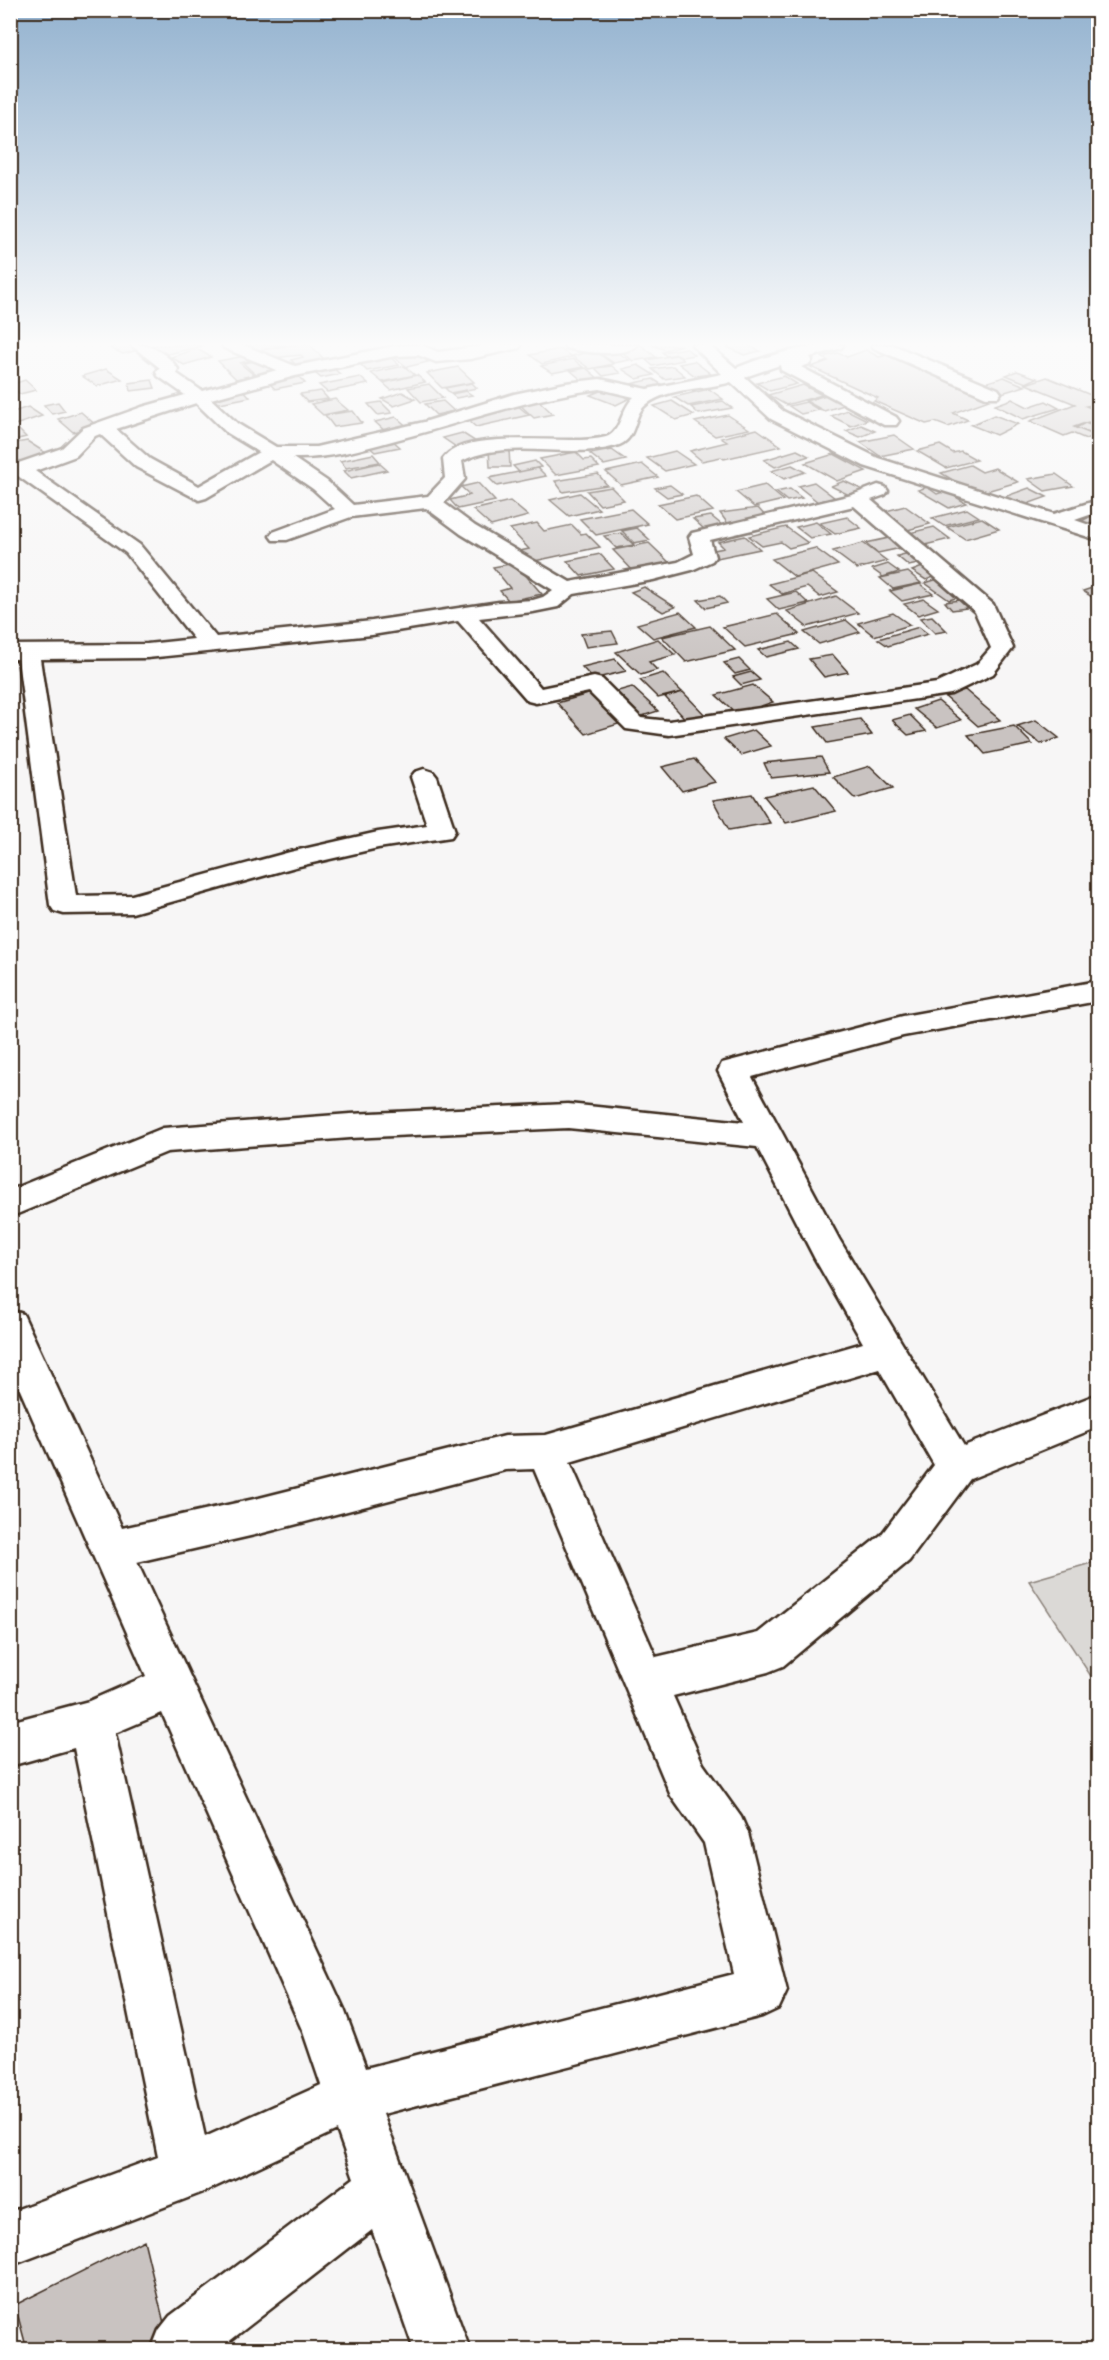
<svg xmlns="http://www.w3.org/2000/svg" width="1109" height="2360" font-family="Sriracha,sans-serif">
	<rect width="100%" height="100%" fill="#f7f6f6"/>
	<filter id="ink" filterUnits="userSpaceOnUse"><feTurbulence type="fractalNoise" baseFrequency=".0167" numOctaves="2"/><feDisplacementMap in="SourceGraphic" scale="12" xChannelSelector="R" yChannelSelector="G"/><feConvolveMatrix kernelMatrix="1 2 1 2 8 2 1 2 1" color-interpolation-filters="sRGB"/></filter>
	<g filter="url(#ink)">
		<path fill="#dbd9d6" stroke="#8b827a" stroke-width="1.5" d="M1098,1561V1687L1029,1581Z"/>
		<path fill="#c9c3c1" stroke="#3b2a1e" stroke-width="1.5" d="M121,345H134L142,349L123,354L110,348Z
			M152,345H200L202,346L164,355Z
			M241,345H286L249,352Z
			M292,345H310L327,362L298,367L291,360L303,357L301,355L263,359L255,351Z
			M641,345L656,357L633,361L618,349Z
			M652,345H682L665,350Z
			M723,345H748L760,351L744,355Z
			M686,348L694,355L682,357L677,354L666,356L662,352Z
			M197,349L211,357L184,365L171,357Z
			M560,349L572,357L542,364L530,355Z
			M614,350L629,360L614,363L599,353Z
			M866,350L879,357L887,355L989,400L953,413L968,420L948,427L935,422L926,424L874,401L878,398L811,367L828,361L822,357L838,353L847,357Z
			M595,351L613,364L590,369L572,356Z
			M415,352L428,362L407,367L394,357Z
			M250,355L255,359L240,363L254,375L236,379L218,361Z
			M388,355L399,365L367,371L357,361Z
			M676,355L683,360L653,366L646,360Z
			M573,359L583,367L552,373L541,366Z
			M263,360L276,371L256,375L243,363Z
			M694,361L711,374L695,376L679,364Z
			M638,365L654,375L637,379L622,369Z
			M331,366L340,374L321,378L311,370Z
			M404,366L415,375L382,382L371,373Z
			M612,366L620,373L603,376L595,368Z
			M673,366L685,376L664,379L652,369Z
			M458,367L474,382L442,388L427,373Z
			M586,368L599,379L584,382L571,371Z
			M106,369L122,379L97,386L82,376Z
			M1017,371L1037,378L1026,383L1006,375Z
			M297,375L305,383L275,389L267,381Z
			M417,375L425,382L391,390L383,383Z
			M784,376L797,384L770,391L757,383Z
			M360,377L368,384L327,392L319,385Z
			M1004,377L1025,386L1002,393L981,384Z
			M1047,377L1098,398V404L1086,406L1098,411V426L1088,422L1074,427L1094,435L1086,439L1072,433L1064,436L1030,421L1075,404L1026,384Z
			M653,379L667,388L643,393L630,384Z
			M25,380L36,390L20,394L10,385Z
			M152,380L155,388L131,391L129,383Z
			M472,383L477,388L450,393L445,388Z
			M429,384L443,398L421,402L408,388Z
			M803,385L822,395L786,405L768,395Z
			M243,389L250,397L210,405L203,397Z
			M605,389L630,398L616,405L590,395Z
			M709,389L723,399L688,406L674,397Z
			M321,391L328,399L307,402L300,394Z
			M466,391L472,395L456,398L451,394Z
			M402,392L415,399L394,406L382,399Z
			M826,395L844,405L824,411L806,401Z
			M536,398L553,414L534,418L517,402Z
			M335,399L348,410L323,415L311,404Z
			M1012,399L1028,407L1046,401L1059,408L1023,419L995,405Z
			M443,401L454,411L436,415L425,404Z
			M672,401L694,415L676,420L654,406Z
			M723,401L732,408L699,414L691,407Z
			M58,402L65,411L52,414L44,405Z
			M381,402L392,413L378,415L368,404Z
			M806,402L819,410L801,414L789,406Z
			M517,405L529,415L476,427L464,417Z
			M28,407L42,416L15,425L10,422V413Z
			M847,410L867,420L851,426L831,416Z
			M353,411L362,423L334,427L325,415Z
			M81,412L97,426L73,432L58,419Z
			M728,415L749,429L715,436L695,422Z
			M994,415L1018,424L996,435L971,425Z
			M396,417L409,428L387,433L375,422Z
			M1085,423L1098,428V433L1095,435L1076,428Z
			M861,425L875,431L860,437L846,431Z
			M18,429L26,437L10,441V431Z
			M757,429L781,446L724,459L721,457L702,461L690,451L727,442L721,438Z
			M462,433L481,445L462,451L443,438Z
			M894,435L914,449L880,456L860,442Z
			M391,439L400,447L375,452L367,445Z
			M27,441L49,455L11,464L10,444Z
			M940,445L953,453L961,451L977,460L946,468L917,451Z
			M489,449H509L510,467H490Z
			M612,450L626,460L604,465L590,454Z
			M797,450L809,456L775,467L764,460Z
			M675,451L694,464L665,471L647,458Z
			M576,452L584,460L591,459L599,467L556,475L540,459Z
			M373,454L380,462L346,468L340,461Z
			M834,454L866,471L837,481L805,463Z
			M535,461L541,467L519,472L513,466Z
			M379,463L387,470L351,478L344,471Z
			M642,464L658,477L621,485L606,472Z
			M792,465L805,472L784,479L771,471Z
			M970,465L982,472L995,468L1018,482L976,494L941,473Z
			M538,468L546,476L497,486L489,478Z
			M598,474L607,485L563,492L555,481Z
			M1056,474L1073,486L1045,491L1028,479Z
			M844,481L863,490L849,495L831,486Z
			M814,482L835,498L818,502L798,486Z
			M478,483L495,501L458,509L450,500L470,495L461,487Z
			M670,485L682,494L667,497L655,488Z
			M765,485L783,500L754,507L736,492Z
			M611,487L624,500L600,505L587,491Z
			M927,487L937,494L946,491L966,503L949,508L918,490Z
			M1029,488L1047,497L1019,507L1001,498Z
			M790,489L802,498L787,501L776,492Z
			M580,493L599,509L569,516L550,500Z
			M696,496L713,511L675,519L658,504Z
			M510,501L528,516L491,526L473,510Z
			M905,506L930,524L904,531L878,513Z
			M758,508L767,518L728,524L720,513Z
			M631,509L648,524L596,535L580,519Z
			M967,509L979,517L944,526L932,518Z
			M1098,512V530L1080,522Z
			M711,516L722,525L704,529L693,519Z
			M847,517L861,528L835,534L820,523Z
			M982,518L999,529L965,539L947,527Z
			M816,522L831,534L810,538L796,527Z
			M537,523L544,531L572,525L581,534L586,533L600,547L530,562L520,551L529,549L510,529Z
			M786,527L808,543L789,548L781,542L762,546L749,536Z
			M934,527L950,539L925,545L909,533Z
			M637,528L650,540L634,543L622,531Z
			M621,533L634,545L616,548L604,536Z
			M745,536L760,549L717,558L709,551L724,548L718,542Z
			M889,538L901,548L878,553L866,543Z
			M649,543L673,566L636,574L613,550Z
			M863,543L887,561L857,569L833,551Z
			M815,548L838,565L795,577L772,559Z
			M909,553L922,563L909,566L897,556Z
			M600,554L614,569L581,576L567,561Z
			M515,563L542,594L509,601L500,591L510,588L493,567Z
			M888,564L899,572L883,577L872,569Z
			M925,566L939,575L926,580L912,571Z
			M908,572L921,583L893,589L880,578Z
			M812,573L838,592L820,597L807,587L782,594L769,584Z
			M941,578L966,595L949,600L925,583Z
			M920,584L933,594L902,601L890,591Z
			M1098,586V601L1083,591Z
			M644,587L675,607L663,612L631,592Z
			M796,592L808,603L779,610L767,599Z
			M720,596L727,603L706,608L698,600Z
			M836,596L858,613L807,627L787,611Z
			M924,599L938,609L918,615L904,604Z
			M960,600L967,608L952,610L945,602Z
			M680,612L696,627L653,638L637,624Z
			M893,613L910,625L874,636L858,623Z
			M777,614L799,634L745,647L723,627Z
			M932,616L947,631L935,633L920,618Z
			M846,620L860,632L819,644L804,632Z
			M710,626L735,650L686,662L662,637Z
			M919,627L928,634L888,646L878,639Z
			M612,631L618,643L586,647L581,634Z
			M658,639L675,655L649,662L657,670L641,675L616,652Z
			M791,642L799,649L766,657L758,650Z
			M833,655L848,672L824,677L809,659Z
			M615,659L626,671L593,679L582,667Z
			M739,659L750,670L735,674L724,663Z
			M751,672L760,680L741,685L733,677Z
			M663,673L682,692L658,698L640,680Z
			M753,685L773,702L737,714L716,695Z
			M632,687L658,711L633,719L607,694Z
			M965,690L1000,720L978,726L943,695Z
			M595,692L625,722L586,734L557,703Z
			M683,692L709,719L690,724L665,697Z
			M938,701L961,720L937,728L914,709Z
			M910,715L926,731L908,735L892,720Z
			M860,719L872,735L827,743L815,727Z
			M1036,720L1059,738L1041,744L1017,726Z
			M1014,726L1032,744L985,754L968,735Z
			M754,730L771,746L741,755L724,739Z
			M821,757L829,772L771,778L764,763Z
			M694,759L715,782L682,791L662,767Z
			M870,766L893,788L855,799L833,777Z
			M814,785L836,811L786,823L764,796Z
			M752,794L770,823L729,830L713,800Z
			M144,2240L169,2344L160,2350H27L15,2305Z"/>
		<g fill="none" stroke-linecap="round" stroke-linejoin="round">
			<defs>
				<path id="minor" d="M131,345C150,343 167,353 178,369L176,373L202,391L277,370L224,348L222,345H243L295,366L395,346L421,345L438,352L491,345H521L519,348L470,359L436,362L418,355L395,356L295,376L211,399L238,424L276,447H316L424,422L514,394L566,383L600,379L647,389L722,374L692,345H709L736,368C769,354 807,345 843,345L841,348L810,357L812,360L810,364L801,367L896,417L899,421L896,425H884L781,370L780,365L745,377L783,411L878,458L1054,514L1098,500V512L1075,520L1098,528V540L864,466L771,419L731,382C704,390 670,387 647,404C631,415 639,440 616,446C567,460 509,437 462,461L465,479L444,503L475,526L570,582L678,562L694,554L689,537L692,533L852,495L878,485L885,487L888,491L885,495L871,500L993,604L1013,648L993,674L951,694L669,735L626,729L589,692L536,703L528,701L458,621L372,635L147,658L40,659L76,896L132,895L290,852L378,832L427,825L411,777L415,772L424,769L433,772L437,777L455,831L451,837L378,848L295,867L132,913L64,914L54,911L50,905L18,659H10V645L147,644L194,639L126,553L18,476L10,479V466L62,448L83,428L142,407L185,395L158,376L156,372L160,368ZM600,389L634,397C621,408 621,433 606,437C570,447 465,426 443,459L445,478L428,496L353,505L327,481L293,458C327,459 359,450 392,441C462,423 528,398 600,389ZM196,403L226,432L259,452L199,486L150,459L116,429ZM100,434L136,467L199,500L206,498L271,460L313,489L335,509L273,532L270,536L273,540H287L351,517L426,508L461,534L553,590L543,597L533,600L499,602L372,621L216,637L140,545L35,471L76,456L95,436ZM854,506L975,612L991,648L977,664L937,683L669,721L641,718L602,679L594,677L541,688L479,618L533,612L558,607L574,594L653,580L692,570L712,561L715,557L710,540Z
					M564,345H637C626,358 582,352 566,348Z
					M872,345H893L998,389L1001,393L998,397H986L874,348Z
					M1098,981V1001L903,1036L752,1077L839,1239L964,1446L1098,1394V1427L970,1479L909,1561L783,1666L768,1672L673,1696L703,1764L741,1817L748,1833L787,1991L779,2008L762,2016L383,2114L470,2350H414L372,2230L218,2350H151L159,2330L170,2316L354,2178L337,2130L206,2191L10,2266V2212L158,2157L74,1748L10,1766V1722L89,1701L146,1676L10,1367V1310L23,1314L122,1528L259,1498L505,1436L546,1435L863,1343L815,1259L757,1147L568,1128L350,1138L167,1152L10,1217V1190L163,1128L350,1114L568,1104L744,1122L718,1071L722,1063L903,1016ZM879,1369L934,1465L881,1535L758,1633L656,1657L570,1462ZM534,1469L671,1796L704,1843L734,1974L366,2068L344,2009L137,1562L259,1534L505,1470ZM162,1713L303,2032L321,2085L205,2137L115,1733Z"/>
			</defs>
			<use href="#minor" stroke="#3b2a1e" stroke-width="5"/>
			<use href="#minor" fill="#fff" fill-rule="evenodd"/>
		</g>
	</g>
	<linearGradient id="sky" x2="0" y2="1"><stop stop-color="#93b2cf"/><stop offset="0.51" stop-color="#fbfbfb"/><stop offset="1" stop-color="#fbfbfb" stop-opacity="0"/></linearGradient>
	<rect width="1109" height="675" fill="url(#sky)"/>
	<rect width="1109" height="2360" fill="none" stroke="#fff" stroke-width="36"/>
	<rect x="18" y="18" width="1073" height="2324" fill="none" stroke="#3b2a1e" stroke-width="2" filter="url(#ink)"/>
</svg>
